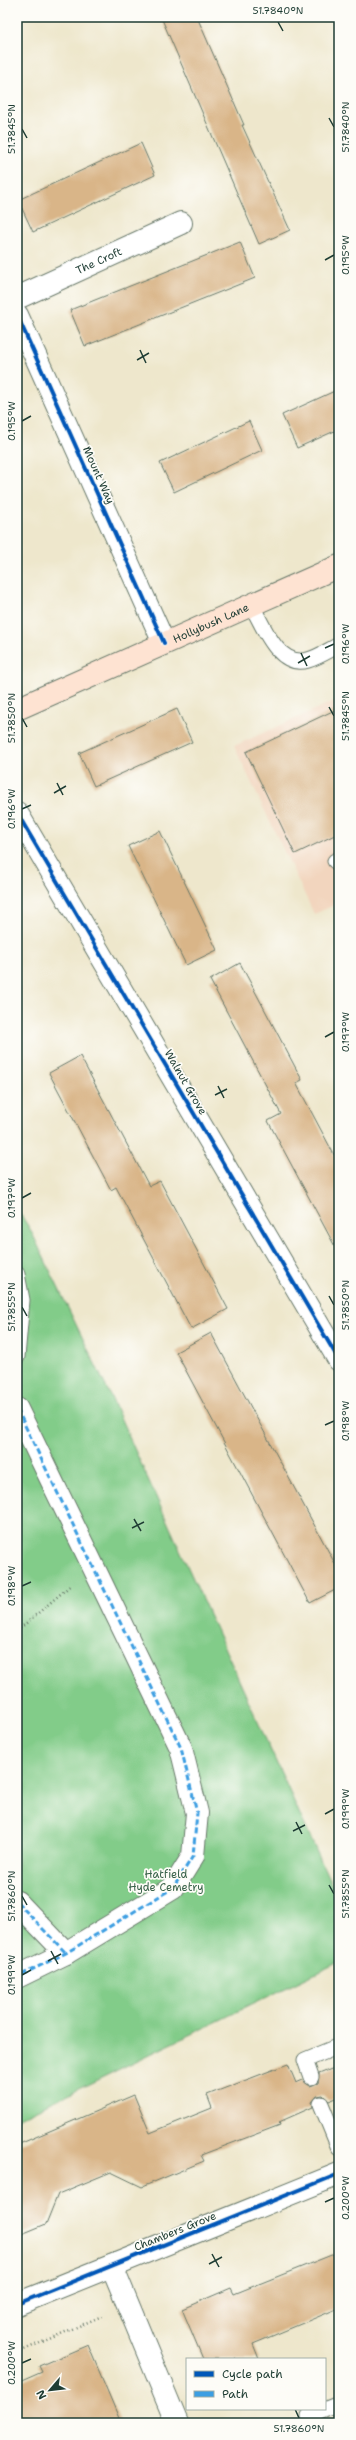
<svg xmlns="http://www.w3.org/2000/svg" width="356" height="2440" font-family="'Shantell Sans',sans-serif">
	<rect width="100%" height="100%" fill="#fdfcf7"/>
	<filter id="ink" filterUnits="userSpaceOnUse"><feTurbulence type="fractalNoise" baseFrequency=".025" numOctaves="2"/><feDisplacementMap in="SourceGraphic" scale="8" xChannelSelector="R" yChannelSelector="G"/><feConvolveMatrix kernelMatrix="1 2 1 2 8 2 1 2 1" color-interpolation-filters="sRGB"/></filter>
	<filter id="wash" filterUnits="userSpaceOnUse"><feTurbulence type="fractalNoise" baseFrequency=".012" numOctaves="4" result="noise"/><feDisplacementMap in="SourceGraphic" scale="16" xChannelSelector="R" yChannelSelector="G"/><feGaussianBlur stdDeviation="0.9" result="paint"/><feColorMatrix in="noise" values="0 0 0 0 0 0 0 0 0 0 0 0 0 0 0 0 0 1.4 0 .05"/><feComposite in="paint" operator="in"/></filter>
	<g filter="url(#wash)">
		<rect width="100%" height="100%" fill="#eee7cc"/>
		<path fill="#f2d5be" d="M339,699V903L314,914L234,746Z"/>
		<path fill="#82cc89" stroke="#50845e" d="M17,1209L30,1229L110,1395L339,1901V1962L17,2119Z"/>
		<g id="blocks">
			<path fill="#d9b588" d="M161,17H197L244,125H242L290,230L259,244Z
				M141,143L155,175L33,232L18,200Z
				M240,242L255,278L85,346L70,310Z
				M339,389V429L297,448L282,415Z
				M249,421L262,450L174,492L160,463Z
				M339,708V833L295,854L246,752Z
				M177,709L192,742L94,786L79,753Z
				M160,831L217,950L186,965L128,846Z
				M240,963L302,1080L296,1083L339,1164V1254L268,1121L281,1114L210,980Z
				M80,1056L149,1186L160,1181L228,1309L191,1329L116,1187L111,1190L49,1073Z
				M211,1333L339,1571V1588L310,1603L176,1352Z
				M288,2064L296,2083L303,2080L310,2086L318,2083L319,2074L339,2066V2097L329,2101L323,2095L317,2096L312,2102L313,2107L279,2122L280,2125L201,2155L204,2161L142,2187L111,2172L58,2194L46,2224L17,2236V2145L134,2095L150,2133L212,2108L207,2095Z
				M339,2252V2308L253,2344L259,2359H203L182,2309L231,2288L234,2294Z
				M88,2345L121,2423H17V2383L42,2372L39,2366Z"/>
		</g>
	</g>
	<g filter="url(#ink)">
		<use href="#blocks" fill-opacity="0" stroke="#677869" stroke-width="1"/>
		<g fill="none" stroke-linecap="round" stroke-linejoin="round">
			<defs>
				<path id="lane" d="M251,604C263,625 278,669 308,660C319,657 329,650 339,645
					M335,861L339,860
					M17,1274L22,1300L17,1357
					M311,2077L305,2060L339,2046
					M321,2104L339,2148
					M309,2416L339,2404"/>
				<g id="street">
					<path id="s1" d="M17,298L181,223"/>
					<path d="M17,315L164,643"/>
					<path d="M17,813L339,1360"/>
					<path d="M17,1409L181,1748L197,1813L193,1856L173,1888L66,1953L17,1977"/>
					<path d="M17,1902L66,1953"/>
					<path d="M112,2266L177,2423"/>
					<path d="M17,2304L339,2174"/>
				</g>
				<g id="secondary">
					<path id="s2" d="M17,709L339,566"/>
				</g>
			</defs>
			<use href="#lane" stroke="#677869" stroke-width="17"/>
			<use href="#street" stroke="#677869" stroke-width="24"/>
			<use href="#secondary" stroke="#677869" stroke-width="24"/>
			<path stroke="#677869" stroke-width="2.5" stroke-dasharray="1 3" stroke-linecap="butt" d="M17,1631L71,1585
				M17,2353L102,2316"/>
			<use href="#lane" stroke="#fff" stroke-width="15"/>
			<use href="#street" stroke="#fff" stroke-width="22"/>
			<use href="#secondary" stroke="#fee3d2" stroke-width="22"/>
			<path stroke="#3c9ee2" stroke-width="3" stroke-dasharray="6 3" stroke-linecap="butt" d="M17,1409L181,1748L197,1813L193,1856L173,1888L66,1953L17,1977
				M17,1902L66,1953"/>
			<defs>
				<path id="cycleway" d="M17,315L164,643
					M17,813L339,1360
					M17,2304L339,2174"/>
			</defs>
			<use href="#cycleway" stroke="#fdfcf7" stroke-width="6"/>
			<use href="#cycleway" stroke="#0057b8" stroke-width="4"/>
		</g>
	</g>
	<path fill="none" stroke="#1f3d34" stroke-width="1.5" d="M278,22L283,31M329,118L334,127M22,129L27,138M325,260L334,255M140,350L146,363M137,360L149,353M22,421L31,416M325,648L334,644M301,653L307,666M298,663L310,656M329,707L334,716M22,718L27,727M57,783L63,795M54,793L66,786M22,809L31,805M325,1037L334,1032M218,1086L224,1098M215,1095L227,1089M22,1198L31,1193M329,1296L334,1305M22,1307L27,1316M325,1425L334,1421M134,1519L141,1531M132,1528L144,1522M22,1586L31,1582M325,1814L334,1809M296,1822L302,1834M293,1831L305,1825M329,1885L334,1894M22,1896L27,1905M51,1951L58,1964M48,1961L61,1954M22,1975L31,1970M325,2202L334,2198M212,2254L219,2267M209,2264L222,2257M22,2363L31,2359M295,2409L299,2418"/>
	<g text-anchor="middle" stroke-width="3.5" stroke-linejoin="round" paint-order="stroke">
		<g font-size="11" fill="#1f3d34" stroke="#fdfcf7">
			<text dy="4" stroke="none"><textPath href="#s1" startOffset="90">The Croft</textPath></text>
			<text transform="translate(99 475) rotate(66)" y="4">Mount Way</text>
			<text dy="4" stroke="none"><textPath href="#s2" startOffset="212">Hollybush Lane</textPath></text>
			<text transform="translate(186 1082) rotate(60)" y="4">Walnut Grove</text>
			<text transform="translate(175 2231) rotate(-22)" y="4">Chambers Grove</text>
		</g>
		<g font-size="11" fill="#386149" stroke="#fdfcf7">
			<text x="166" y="1878">Hatfield<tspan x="166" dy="13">Hyde Cemetry</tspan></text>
		</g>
	</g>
	<rect width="356" height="2440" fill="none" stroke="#fdfcf7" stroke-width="44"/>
	<rect x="186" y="2358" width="140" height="52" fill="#fdfcf7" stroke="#a4b0a9"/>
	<rect x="194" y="2371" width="20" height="6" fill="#0057b8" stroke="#a4b0a9"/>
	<text x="222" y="2378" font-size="12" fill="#1f3d34">Cycle path</text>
	<rect x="194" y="2391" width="20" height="6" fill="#3c9ee2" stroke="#a4b0a9"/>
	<text x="222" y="2398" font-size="12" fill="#1f3d34">Path</text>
	<g transform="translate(50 2390) rotate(242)" stroke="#fdfcf7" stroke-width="3" paint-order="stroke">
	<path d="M0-3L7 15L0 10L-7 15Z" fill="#1f3d34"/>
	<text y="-6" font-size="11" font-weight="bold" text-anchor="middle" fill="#1f3d34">N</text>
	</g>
	<rect x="22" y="22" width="312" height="2396" fill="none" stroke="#1f3d34" stroke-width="1.5"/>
	<g font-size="10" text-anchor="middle" fill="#1f3d34">
		<text x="278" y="14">51.7840°N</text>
		<text transform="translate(345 127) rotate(-90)" y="4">51.7840°N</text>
		<text transform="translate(11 129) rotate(-90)" y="4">51.7845°N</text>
		<text transform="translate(345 255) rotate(-90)" y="4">0.195°W</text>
		<text transform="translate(11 421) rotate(-90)" y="4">0.195°W</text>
		<text transform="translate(345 644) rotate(-90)" y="4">0.196°W</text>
		<text transform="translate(345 716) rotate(-90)" y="4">51.7845°N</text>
		<text transform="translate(11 718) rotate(-90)" y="4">51.7850°N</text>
		<text transform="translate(11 809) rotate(-90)" y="4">0.196°W</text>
		<text transform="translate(345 1032) rotate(-90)" y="4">0.197°W</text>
		<text transform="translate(11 1198) rotate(-90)" y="4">0.197°W</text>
		<text transform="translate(345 1305) rotate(-90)" y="4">51.7850°N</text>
		<text transform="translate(11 1307) rotate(-90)" y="4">51.7855°N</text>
		<text transform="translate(345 1421) rotate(-90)" y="4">0.198°W</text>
		<text transform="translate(11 1586) rotate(-90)" y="4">0.198°W</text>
		<text transform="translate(345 1809) rotate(-90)" y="4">0.199°W</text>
		<text transform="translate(345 1894) rotate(-90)" y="4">51.7855°N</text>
		<text transform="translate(11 1896) rotate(-90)" y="4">51.7860°N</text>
		<text transform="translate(11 1975) rotate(-90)" y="4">0.199°W</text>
		<text transform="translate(345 2198) rotate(-90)" y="4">0.200°W</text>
		<text transform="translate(11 2363) rotate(-90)" y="4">0.200°W</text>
		<text x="299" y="2432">51.7860°N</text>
	</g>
</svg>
